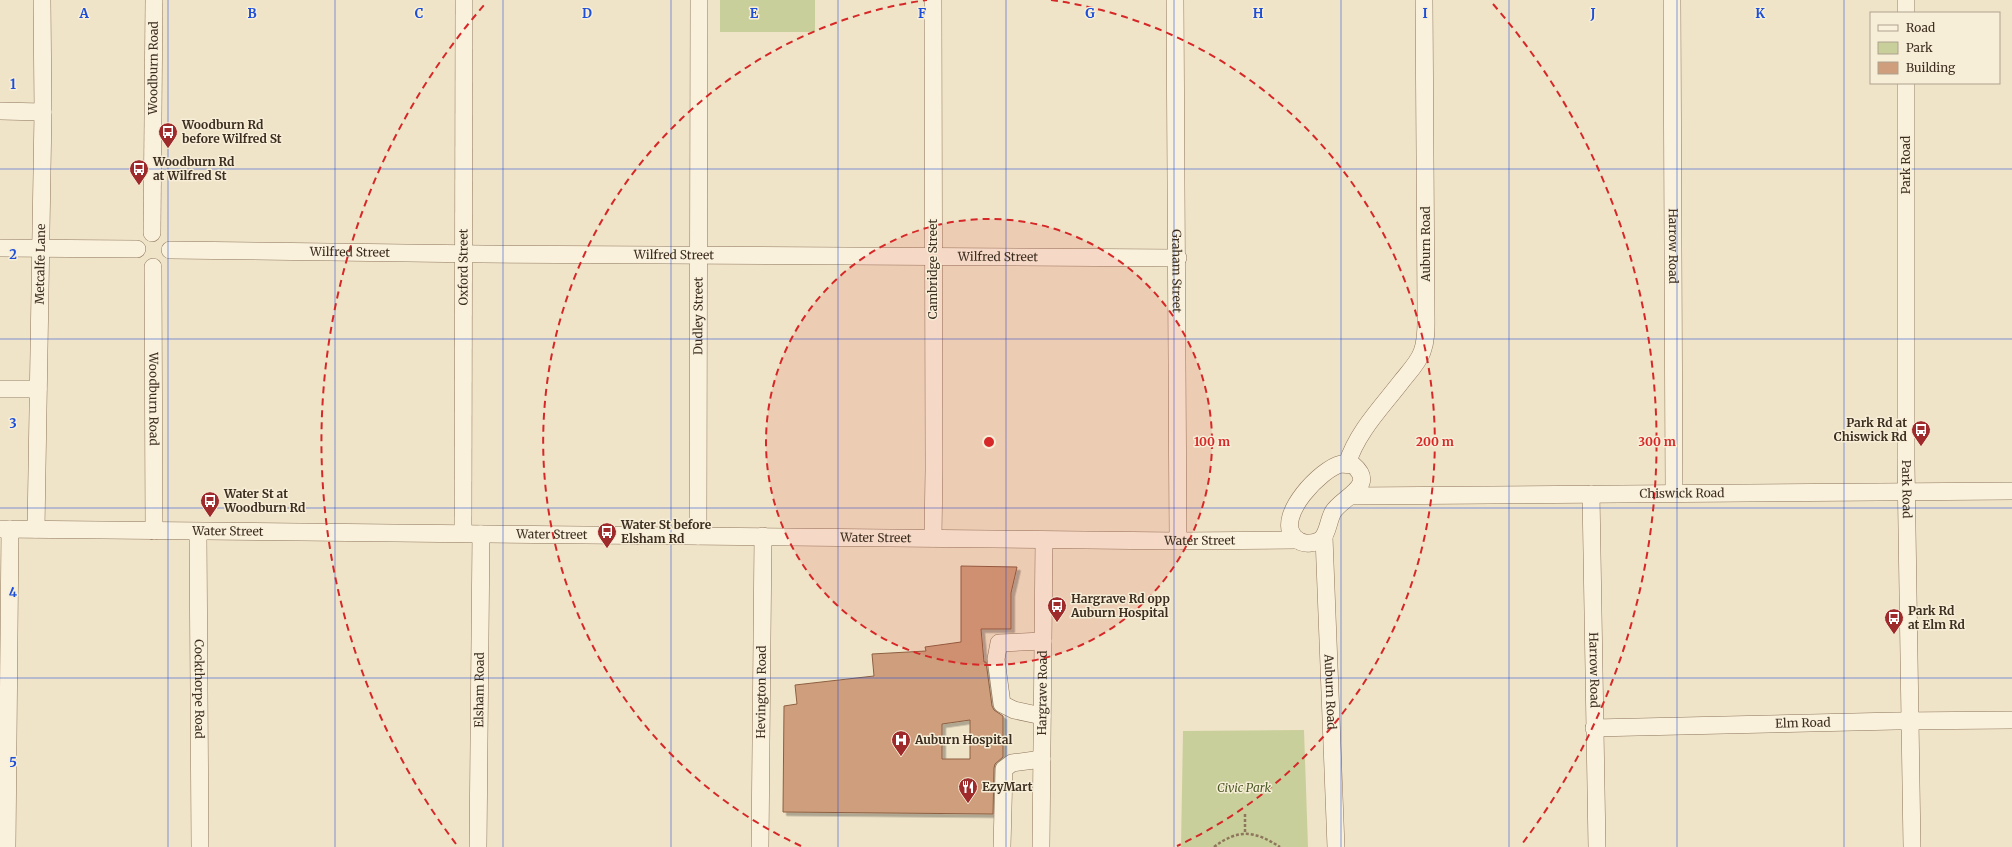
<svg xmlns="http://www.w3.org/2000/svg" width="2012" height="847" font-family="Merriweather,serif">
	<defs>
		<filter id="shadow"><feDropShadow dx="3.5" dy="3.5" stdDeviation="0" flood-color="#0004"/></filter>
	</defs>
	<rect width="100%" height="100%" fill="#f0e4c8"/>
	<path fill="#c9cf9b" d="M720,0H815V32H720Z
		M1304,730L1308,847H1181L1183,731Z"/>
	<path fill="#cf9f7d" stroke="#8d5f41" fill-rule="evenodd" filter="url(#shadow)" d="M961,566L1017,567L1011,593V629H981L984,662H986L992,706L994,710L1003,716V757L995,764L994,768L993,814L783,812L784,706L797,704L795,685L874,676L872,654L926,651L925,647L961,642ZM970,720V759H942V724Z"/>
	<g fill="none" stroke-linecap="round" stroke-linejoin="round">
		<defs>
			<g id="minor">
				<path id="s1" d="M1175,0L1178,541"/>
				<path id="s2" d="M1672,0L1674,492"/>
				<path d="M1906,0V13"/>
				<path id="s3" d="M1906,83V465L1912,847"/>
				<path d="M0,111L43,112"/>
				<path id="s4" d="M152,233L154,0"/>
				<path d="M0,248L137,249"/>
				<path id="s5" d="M170,250L483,254L1178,258"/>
				<path id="s6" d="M153,267L154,531"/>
				<path d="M0,389H38"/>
				<path d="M1341,464L1353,465C1378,486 1342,497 1333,512C1326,525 1329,542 1310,543C1304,544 1298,541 1294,537C1275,516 1322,468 1341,464Z"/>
				<path d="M1347,464C1357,432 1381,408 1401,382C1408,373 1418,363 1422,352C1427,339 1426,325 1426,312L1424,0"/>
				<path id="s7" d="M1591,494L1597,847"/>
				<path id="s8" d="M1351,496L2012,491"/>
				<path id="s9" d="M0,529L1178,541L1297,540"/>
				<path id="s10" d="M36,529L43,112L42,0"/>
				<path id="s11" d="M198,532L200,847"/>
				<path id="s12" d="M463,533L464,0"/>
				<path id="s13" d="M698,536L699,0"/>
				<path id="s14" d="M1324,537L1336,847"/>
				<path d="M933,538L934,469L933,0"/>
				<path d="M1042,716L1014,710L1002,704L996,659L999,643L1043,641"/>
				<path id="s15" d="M1594,728L1896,721L2012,720"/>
				<path d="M7,847L10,529"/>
				<path id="s16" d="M478,847L481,534"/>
				<path id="s17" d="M760,847L763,536"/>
				<path d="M1002,847L1004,769L1012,763L1042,759"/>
				<path id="s18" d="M1041,847L1044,540"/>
			</g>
		</defs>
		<use href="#minor" stroke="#8d765c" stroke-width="18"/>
		<path stroke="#8d765c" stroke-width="2.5" stroke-dasharray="3 2" stroke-linecap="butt" d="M1245,814V833
			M1214,847C1239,828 1255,831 1280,847"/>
		<use href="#minor" stroke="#faf1dc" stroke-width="17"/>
	</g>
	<path fill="none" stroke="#1d4ed8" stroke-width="1" stroke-opacity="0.55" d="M168,0V847M335,0V847M503,0V847M671,0V847M838,0V847M1006,0V847M1174,0V847M1341,0V847M1509,0V847M1677,0V847M1844,0V847M0,169H2012M0,339H2012M0,508H2012M0,678H2012"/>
	<circle cx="989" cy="442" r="223" fill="#d62828" fill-opacity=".12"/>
	<g fill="none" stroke="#d62828" stroke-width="2" stroke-dasharray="7 5">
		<circle cx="989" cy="442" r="223"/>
		<path d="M801 846A446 446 0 0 1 927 0M1051 0A446 446 0 0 1 1177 846"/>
		<path d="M456 844A668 668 0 0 1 485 4M1493 4A668 668 0 0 1 1522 844"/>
	</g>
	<defs>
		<symbol id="bus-pin" viewBox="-11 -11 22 30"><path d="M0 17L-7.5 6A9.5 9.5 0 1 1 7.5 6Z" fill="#9e2a2b" stroke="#f7eed8"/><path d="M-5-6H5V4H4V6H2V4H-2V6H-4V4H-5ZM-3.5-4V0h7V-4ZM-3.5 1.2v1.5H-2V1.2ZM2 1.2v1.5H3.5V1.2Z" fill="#fff"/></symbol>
		<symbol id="hospital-pin" viewBox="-11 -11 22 30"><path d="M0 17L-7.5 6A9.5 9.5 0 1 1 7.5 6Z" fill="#9e2a2b" stroke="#f7eed8"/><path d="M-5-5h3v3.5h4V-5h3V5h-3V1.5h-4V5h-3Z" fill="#fff"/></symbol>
		<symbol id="restaurant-pin" viewBox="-11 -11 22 30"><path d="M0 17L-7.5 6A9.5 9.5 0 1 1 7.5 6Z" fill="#9e2a2b" stroke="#f7eed8"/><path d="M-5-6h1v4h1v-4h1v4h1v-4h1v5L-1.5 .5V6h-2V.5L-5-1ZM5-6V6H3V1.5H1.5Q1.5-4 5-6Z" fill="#fff"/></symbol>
	</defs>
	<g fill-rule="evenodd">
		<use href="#bus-pin" x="157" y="121" width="22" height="30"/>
		<use href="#bus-pin" x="128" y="158" width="22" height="30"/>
		<use href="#bus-pin" x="1910" y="419" width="22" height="30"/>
		<use href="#bus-pin" x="199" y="490" width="22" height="30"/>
		<use href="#bus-pin" x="596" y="521" width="22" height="30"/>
		<use href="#bus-pin" x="1046" y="595" width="22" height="30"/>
		<use href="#bus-pin" x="1883" y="607" width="22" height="30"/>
		<use href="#hospital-pin" x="890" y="729" width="22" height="30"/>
		<use href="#restaurant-pin" x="957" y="776" width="22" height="30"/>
	</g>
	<g text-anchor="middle" stroke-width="3" stroke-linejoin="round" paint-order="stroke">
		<g font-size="12" fill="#3d2e20" stroke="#f7eed8">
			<text dy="4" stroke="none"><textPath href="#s4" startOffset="165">Woodburn Road</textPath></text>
			<text transform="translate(1906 165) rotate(-90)" y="4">Park Road</text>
			<text transform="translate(1426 244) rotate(-90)" y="4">Auburn Road</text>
			<text dy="4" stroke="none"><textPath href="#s2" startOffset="246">Harrow Road</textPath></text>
			<text dy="4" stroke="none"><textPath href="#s5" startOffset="180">Wilfred Street</textPath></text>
			<text dy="4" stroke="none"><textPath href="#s5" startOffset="504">Wilfred Street</textPath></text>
			<text dy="4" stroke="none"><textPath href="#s5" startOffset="828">Wilfred Street</textPath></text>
			<text dy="4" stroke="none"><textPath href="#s10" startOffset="265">Metcalfe Lane</textPath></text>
			<text dy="4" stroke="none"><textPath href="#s12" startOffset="266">Oxford Street</textPath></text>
			<text transform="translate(933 269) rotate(-90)" y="4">Cambridge Street</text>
			<text dy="4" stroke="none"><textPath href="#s1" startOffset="271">Graham Street</textPath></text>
			<text dy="4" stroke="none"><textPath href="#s13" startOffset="220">Dudley Street</textPath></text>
			<text dy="4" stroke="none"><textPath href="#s6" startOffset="132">Woodburn Road</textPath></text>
			<text dy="4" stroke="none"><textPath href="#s3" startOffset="406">Park Road</textPath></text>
			<text dy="4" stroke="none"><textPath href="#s8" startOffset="331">Chiswick Road</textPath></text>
			<text dy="4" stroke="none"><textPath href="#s9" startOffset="228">Water Street</textPath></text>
			<text dy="4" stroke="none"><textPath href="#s9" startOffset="552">Water Street</textPath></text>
			<text dy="4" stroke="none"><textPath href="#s9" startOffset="876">Water Street</textPath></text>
			<text dy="4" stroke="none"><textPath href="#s9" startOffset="1200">Water Street</textPath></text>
			<text dy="4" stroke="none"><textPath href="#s7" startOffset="176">Harrow Road</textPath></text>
			<text dy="4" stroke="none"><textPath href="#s11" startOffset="157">Cockthorpe Road</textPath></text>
			<text dy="4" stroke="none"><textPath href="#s16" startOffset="157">Elsham Road</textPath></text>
			<text dy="4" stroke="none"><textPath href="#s17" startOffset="155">Hevington Road</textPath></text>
			<text dy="4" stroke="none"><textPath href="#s14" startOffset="155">Auburn Road</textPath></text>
			<text dy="4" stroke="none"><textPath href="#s18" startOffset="154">Hargrave Road</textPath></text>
			<text dy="4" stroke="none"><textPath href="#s15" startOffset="209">Elm Road</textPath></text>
		</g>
		<g font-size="12" font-weight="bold" fill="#3d2e20" stroke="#f7eed8" text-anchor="start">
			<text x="182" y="129">Woodburn Rd<tspan x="182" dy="14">before Wilfred St</tspan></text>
			<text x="153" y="166">Woodburn Rd<tspan x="153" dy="14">at Wilfred St</tspan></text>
			<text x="1907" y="427" text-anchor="end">Park Rd at<tspan x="1907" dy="14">Chiswick Rd</tspan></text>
			<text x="224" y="498">Water St at<tspan x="224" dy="14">Woodburn Rd</tspan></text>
			<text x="621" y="529">Water St before<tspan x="621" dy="14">Elsham Rd</tspan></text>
			<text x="1071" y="603">Hargrave Rd opp<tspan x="1071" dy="14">Auburn Hospital</tspan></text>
			<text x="1908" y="615">Park Rd<tspan x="1908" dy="14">at Elm Rd</tspan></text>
			<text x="915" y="744">Auburn Hospital</text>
			<text x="982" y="791">EzyMart</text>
		</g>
		<g font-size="12" font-style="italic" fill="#4d5a26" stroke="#f7eed8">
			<text x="1244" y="792">Civic Park</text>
		</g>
	</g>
	<g font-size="13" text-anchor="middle" font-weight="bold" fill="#1d4ed8" stroke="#f7eed8" stroke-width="3" stroke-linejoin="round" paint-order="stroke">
		<text x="84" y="18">A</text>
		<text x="252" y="18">B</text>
		<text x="419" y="18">C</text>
		<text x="587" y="18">D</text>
		<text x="754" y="18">E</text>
		<text x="922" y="18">F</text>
		<text x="1090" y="18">G</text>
		<text x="1258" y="18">H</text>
		<text x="1425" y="18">I</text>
		<text x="1593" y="18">J</text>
		<text x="1760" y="18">K</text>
		<text x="13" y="89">1</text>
		<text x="13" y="259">2</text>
		<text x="13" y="428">3</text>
		<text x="13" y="597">4</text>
		<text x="13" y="767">5</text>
	</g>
	<circle cx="989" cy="442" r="6" fill="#d62828" stroke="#f7eed8" stroke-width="2"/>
	<g font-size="12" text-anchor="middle" font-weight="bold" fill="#d62828" stroke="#f7eed8" stroke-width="3" stroke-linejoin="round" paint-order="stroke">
		<text x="1212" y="446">100 m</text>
		<text x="1435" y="446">200 m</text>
		<text x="1657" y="446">300 m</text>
	</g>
	<rect x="1870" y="12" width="130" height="72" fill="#f7eed8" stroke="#ada18e"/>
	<rect x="1878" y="25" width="20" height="6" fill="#faf1dc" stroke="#ada18e"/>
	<text x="1906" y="32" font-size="12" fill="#3d2e20">Road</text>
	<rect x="1878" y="42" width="20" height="12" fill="#c9cf9b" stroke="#ada18e"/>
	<text x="1906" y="52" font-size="12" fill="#3d2e20">Park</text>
	<rect x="1878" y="62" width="20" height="12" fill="#cf9f7d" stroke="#ada18e"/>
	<text x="1906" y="72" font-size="12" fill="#3d2e20">Building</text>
</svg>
